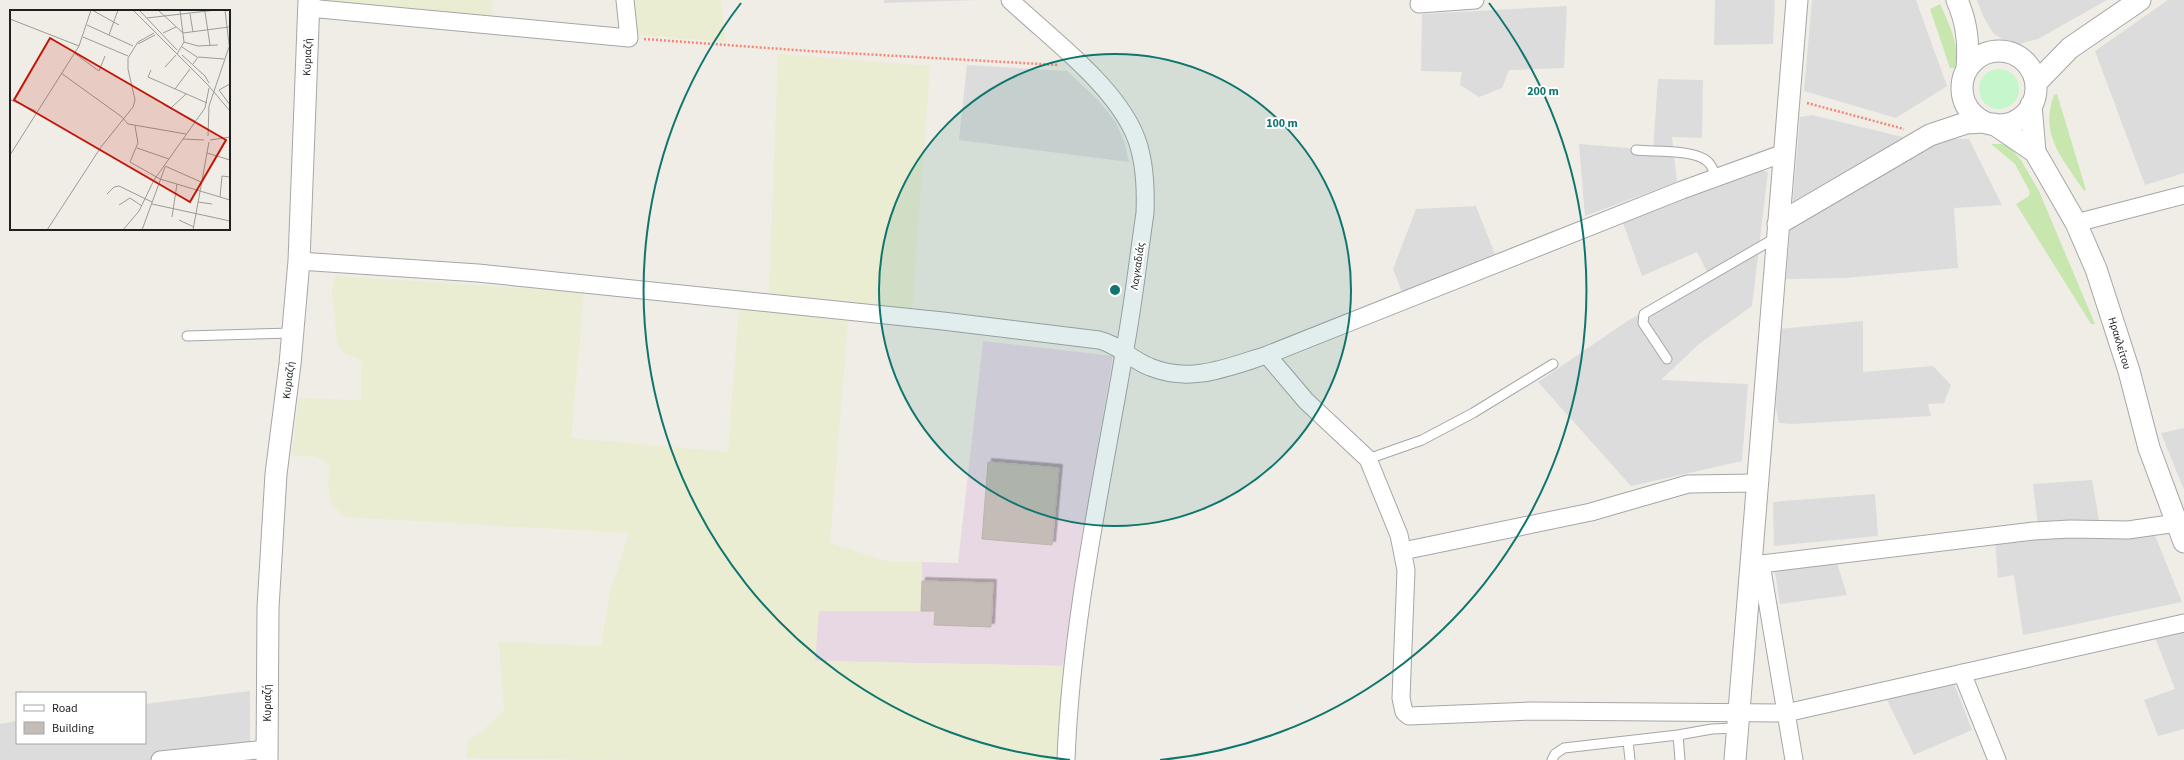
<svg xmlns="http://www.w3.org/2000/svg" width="2184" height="760" font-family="'Source Sans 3',sans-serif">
	<defs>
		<filter id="shadow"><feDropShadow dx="3.5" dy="-3.5" stdDeviation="0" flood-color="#0004"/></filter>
	</defs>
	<rect width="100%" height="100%" fill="#efede6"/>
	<path fill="#dddcdc" d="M884,0H978L884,3Z
		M1715,0H1775L1773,44L1714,45Z
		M1812,0H1916L1947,86L1896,118L1804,91Z
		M1977,0H2107L2038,39L2019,44L2005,41L1993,33L1984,18Z
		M2168,0H2184V173L2145,185L2095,51Z
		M1567,6L1564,68L1509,70L1502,88L1479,97L1460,85L1462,72L1421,71L1422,14Z
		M967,65L1067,71L1098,100L1115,121L1124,141L1129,162L959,140Z
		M1658,79L1703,80L1702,138L1672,137L1677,182L1585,216L1579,144L1653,150Z
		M1812,115L1911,139H1969L2002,205L1954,208L1958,268L1844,278L1786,279L1800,117Z
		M1754,169L1768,172L1752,306L1699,344L1661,380L1748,384L1742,461L1631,486L1538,382L1626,322L1708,274L1697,252L1642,276L1622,220Z
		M1476,206L1496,257L1402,292L1393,269L1416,209Z
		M1863,321V372L1933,366L1951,385L1944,403L1928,404L1931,416L1792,424L1779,423L1776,408L1779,329Z
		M2184,428V490L2161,433Z
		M2092,480L2102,537L2154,533L2182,602L2023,635L2014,575L1998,578L1995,541L2039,535L2033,484Z
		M1875,494L1878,536L1774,546L1773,502Z
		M1835,557L1847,595L1780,604L1774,566Z
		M2184,628V729L2158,736L2144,700L2175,689L2154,635Z
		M1953,681L1972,730L1914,755L1887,700Z
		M250,691V760H0V724L17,721V743H145V704Z"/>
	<path fill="#e8d8e4" d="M983,341L1113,356L1076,573L1063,666L815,661L818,611H921L922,562L958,563Z"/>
	<path fill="#eaedd2" d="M320,0H491L493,19L320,5Z
		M631,0H721L726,42L634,34Z
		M778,54L930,66L912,311L769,296Z
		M335,276L584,292L571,438L728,452L739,308L848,321L830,543L889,562H922L921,611H819L815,661L1063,666L1056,760H616L467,758L468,740L480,733L504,710L499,642L601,646L610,592L629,533L346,517L331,504L328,480L330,466L317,457L292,455L299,398L361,400L362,360L345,354L337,342L332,290Z"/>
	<path fill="#c7e7af" d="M1940,4C1950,26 1960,45 1955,68H1950L1930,9Z
		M2057,94L2086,190L2084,191C2063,158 2039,136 2054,95Z
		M1991,144H2002L2009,146L2021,160L2039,191L2095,324H2091L2016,204L2029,196L2030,192L2015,164Z"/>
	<path fill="#c6f7cc" d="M1979 89a20 20 0 1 1 40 0a20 20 0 1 1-40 0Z"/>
	<path fill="#c4bcb6" stroke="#c0b5a9" filter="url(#shadow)" d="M988,462L1059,468L1052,545L982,539Z
		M922,581L993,583L991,627L934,625L935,611H921Z"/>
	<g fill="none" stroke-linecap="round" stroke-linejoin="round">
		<defs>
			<path id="service" d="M1636,150C1653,152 1693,149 1707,161C1712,165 1714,171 1716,177
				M187,336L292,333
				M1667,359L1643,323L1644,314L1777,237
				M1368,459L1422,440L1473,413L1553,364
				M1678,735L1680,760
				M1628,741L1630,760
				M1552,760L1555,754L1564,748L1678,735L1712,729L1736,728"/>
			<path id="minor" d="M1010,0C1050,38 1112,83 1134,133C1145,157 1146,187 1145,213C1138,260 1133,307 1124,354C1101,488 1071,623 1066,760
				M1419,4L1475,0
				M309,8L629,38L625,0
				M2076,223L2184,195
				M299,261L478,273L943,321L1099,340C1117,344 1132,360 1150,367C1191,384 1228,367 1267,355L1682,190L1784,153
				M1267,355L1306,401L1368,459L1399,535L1406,570L1401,698L1404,712L1409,716L1531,711L1786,713L2184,623
				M1403,551L1591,512L1688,484L1757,483
				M1761,564L2034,531L2070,529L2128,530L2177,523
				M1751,565L1761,564L1794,760
				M1962,673L1997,760
				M160,760L267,749"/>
			<path id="tertiary" d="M1957,0C1967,23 1969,43 1967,68
				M1962 88a37 37 0 1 1 74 0a37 37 0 1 1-74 0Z
				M2036,83L2070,48L2140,0
				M2031,105L2035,152L2076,223L2096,269L2129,371L2149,448L2184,542
				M1994,124L2035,152
				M1778,224L1930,135L1966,123L1984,122
				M267,760L268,608L276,474L290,364L299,261L309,0
				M1735,760L1797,0"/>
		</defs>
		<use href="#service" stroke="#a6a6a6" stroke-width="11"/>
		<use href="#minor" stroke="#a6a6a6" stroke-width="19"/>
		<use href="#tertiary" stroke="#a6a6a6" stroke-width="23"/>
		<path stroke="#f38874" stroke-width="2.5" stroke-dasharray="2 2" stroke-linecap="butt" d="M644,39L809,51L1058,65
			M1807,103L1904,129"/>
		<use href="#service" stroke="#fff" stroke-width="9"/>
		<use href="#minor" stroke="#fff" stroke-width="17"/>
		<use href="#tertiary" stroke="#fff" stroke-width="21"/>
	</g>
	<circle cx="1115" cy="290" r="236" fill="#0f766e" fill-opacity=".12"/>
	<g fill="none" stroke="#0f766e" stroke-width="2">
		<circle cx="1115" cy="290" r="236"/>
		<path d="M1070 760A472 472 0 0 1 741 3M1489 3A472 472 0 0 1 1160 760"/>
	</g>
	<g text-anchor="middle" stroke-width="4" stroke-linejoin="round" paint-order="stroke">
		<g font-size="11" fill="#1f1f1f" stroke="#fff">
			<text transform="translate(307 57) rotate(-88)" y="4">Κυριαζή</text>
			<text transform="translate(1137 266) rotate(-82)" y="4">Λαγκαδιάς</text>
			<text transform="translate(2120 343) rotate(73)" y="4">Ηρακλείτου</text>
			<text transform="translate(288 380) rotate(-83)" y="4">Κυριαζή</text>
			<text transform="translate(267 703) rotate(-90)" y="4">Κυριαζή</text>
		</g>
	</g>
	<g transform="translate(10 10)">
		<rect width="220" height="220" fill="#efede6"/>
		<path fill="none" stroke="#9c9b96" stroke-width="1" d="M82,0L109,15M123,0L198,75L220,101M129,0L167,40M148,0L173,23L219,17M215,0L220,42M195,2L200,35M180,4L183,22M137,8L206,0M0,9L69,36M77,15L123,36M153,23L166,17M99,25L108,0M73,27L118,46M174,32L188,36L208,35M128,34L145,25M172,37L187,47M64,43L89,61L95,46M167,44L174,32L170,0M172,45L195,66L199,73M183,54L188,47L214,49M155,57L166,45M141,60L138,67L197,93M51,63L112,107L118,114L176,124M220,74L209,80L220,95M165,79L180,59M1,90L26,101M154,95L185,111M161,98L176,84M125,116L128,133L120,152L150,169L220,190M198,126L199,96L219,37M173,129L194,130M200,130L220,127M127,138L159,149M197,143L220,150M0,145L69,36L81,0M155,156L191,172M97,184L104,177L109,176L142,192M210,187L212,166L220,167M188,192L202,194M142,194L220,211M109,195L120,188L132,196M162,207L167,174M169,210L184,217M37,220L91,137L123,97L125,90L118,59V48L128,32L144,23M113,220L129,201L144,170L195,98L199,78M132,220L155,157M183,220L199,132"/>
		<path fill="#c4150a" fill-opacity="0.15" stroke="#c4150a" stroke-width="2" d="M40,28L216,130L180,192L4,90Z"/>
		<rect width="220" height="220" fill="none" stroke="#1f1f1f" stroke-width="2"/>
	</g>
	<circle cx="1115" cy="290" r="6" fill="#0f766e" stroke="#fff" stroke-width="2"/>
	<g font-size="12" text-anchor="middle" font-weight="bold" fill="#0f766e" stroke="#fff" stroke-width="4" stroke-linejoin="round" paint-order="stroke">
		<text x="1543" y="95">200 m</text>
		<text x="1282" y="127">100 m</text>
	</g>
	<rect x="16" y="692" width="130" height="52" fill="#ffffff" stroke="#a5a5a5"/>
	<rect x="24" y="705" width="20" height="6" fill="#ffffff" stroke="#a5a5a5"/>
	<text x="52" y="712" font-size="12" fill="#1f1f1f">Road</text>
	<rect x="24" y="722" width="20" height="12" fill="#c4bcb6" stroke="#a5a5a5"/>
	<text x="52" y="732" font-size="12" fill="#1f1f1f">Building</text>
</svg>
